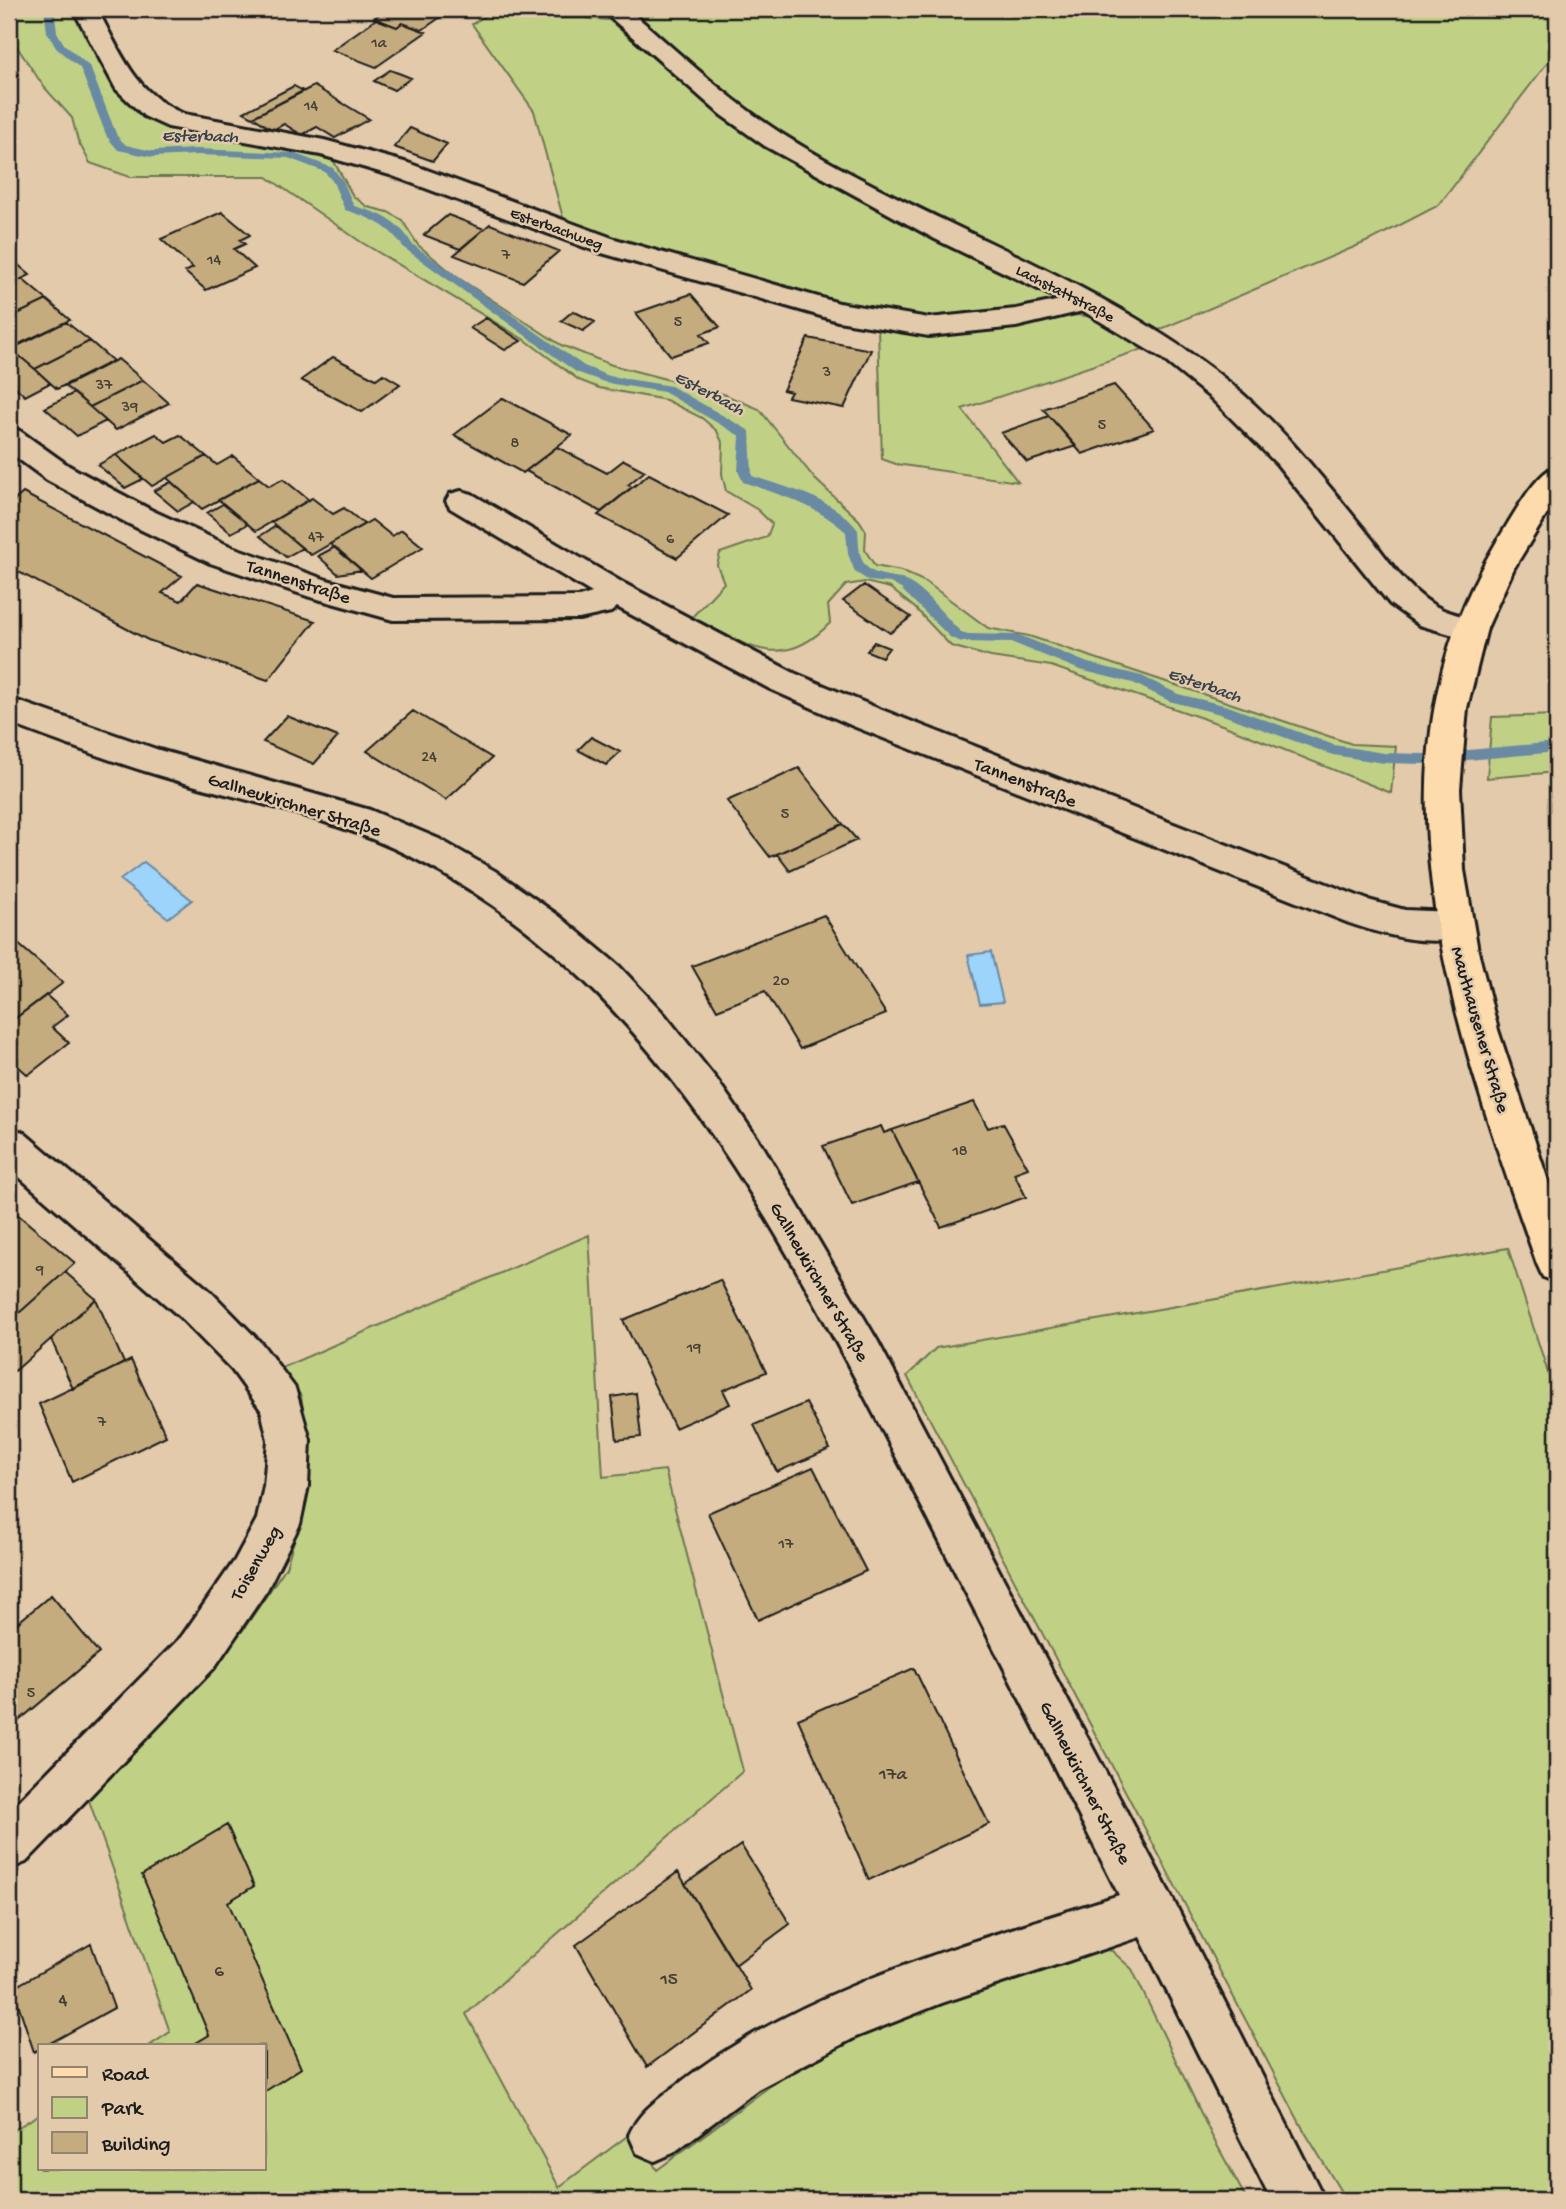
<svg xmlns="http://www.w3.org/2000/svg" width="1566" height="2209" font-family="'Gochi Hand',sans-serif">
	<rect width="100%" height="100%" fill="#e2caab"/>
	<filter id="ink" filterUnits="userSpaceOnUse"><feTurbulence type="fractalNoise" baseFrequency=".0143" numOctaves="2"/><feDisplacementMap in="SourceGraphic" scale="14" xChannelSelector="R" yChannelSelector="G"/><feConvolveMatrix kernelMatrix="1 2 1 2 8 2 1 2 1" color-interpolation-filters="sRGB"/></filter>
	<g filter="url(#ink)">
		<path fill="#c0d186" stroke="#6e7651" stroke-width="2" d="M9,9H74L86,26L177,127L333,160L353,196L368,207L388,212L402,220L418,245L457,277L561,345L612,365L723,394L759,409L815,479L859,520L866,531L865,550L875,566L901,571L926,582L988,628L1029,636L1352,744L1396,746L1391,793L1225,726L1051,666L991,657L951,646L915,608L890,588L865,582L846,585L828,605L830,623C780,675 744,643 692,617L724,583L717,565L720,553L767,537L772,524L758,510L726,491L722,474L723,444L717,431L702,418L666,400L599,388L579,380L528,342L361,242L267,177H130L90,163L78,141L72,118L44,87L9,35Z
			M632,9H1557V50L1439,205L1373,239L1159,330C1038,261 907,210 787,137C730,103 681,54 632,9Z
			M493,11L609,20L716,112L774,152L844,191L1062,301L999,318L896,320L565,225L534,111L472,24Z
			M1077,315L1094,317L1143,349L962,409L1018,482L896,464L882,459L878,327L974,330Z
			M1557,715V772L1487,778L1492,717Z
			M589,1235L603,1477L665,1470L743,1771L466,2014L559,2187L634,2131L657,2170L793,2069L870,2029L1097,1948L1112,1951L1132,1969L1212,2136L1247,2200H9V2133L40,2114V2169H264V2046H149L170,2032L84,1786L173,1704L243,1630L286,1567L305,1504L309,1446L301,1396L281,1368Z
			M1508,1248L1557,1401V2200H1346L1303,2129L907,1376L936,1348Z"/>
		<path fill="#9dd4fc" stroke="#698aa2" stroke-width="2" d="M144,862L192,900L168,918L120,880Z
			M991,952L1003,1002L980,1004L968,955Z"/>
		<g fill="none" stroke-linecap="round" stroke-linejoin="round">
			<path fill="#698aa2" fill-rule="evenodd" d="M44,9H54L57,32L64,44L90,67L117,136L126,145L152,151L197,149L293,153L333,168L343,181L354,206C379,213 399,220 412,244L584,366L609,376L671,386L750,431L752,476C788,488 834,498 858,530C859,541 858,559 867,567C877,578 895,574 908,582C928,593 944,616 961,632L968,634L1019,635L1088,663L1142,676L1178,694L1228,706L1334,745L1384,753L1424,754L1557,742V752L1424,764L1384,763L1333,755L1220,714L1169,701L1133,683L1080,670L1013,643L962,642L951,638L901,589L890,583L869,581L855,572L848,554L846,532C816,505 780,495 743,482L738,471L740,436L664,392L607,383L576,372L404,248C389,225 371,218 345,210L333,182L325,172L288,158L197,155L152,157L118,150L107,137L80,68L56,48L47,32Z"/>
		</g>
		<path fill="#c5ac7e" stroke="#1c1c1c" stroke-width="2" d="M387,9H439L448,12L422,30L402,23L397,27L374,18Z
			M376,19L397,27L402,23L426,32L376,67L332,50Z
			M390,70L401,74L411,78L394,90L374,81Z
			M294,86L303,91L253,117L244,112Z
			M314,86L369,119L335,138L317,127L302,135L284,124L273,130L253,117Z
			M410,128L447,144L433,161L394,147Z
			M222,212L250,235L240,240L245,244L234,249L255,268L206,290L185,272L193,268L161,239Z
			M448,215L469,223L484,229L460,249L424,235Z
			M490,224L559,251L523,282L454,255Z
			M9,257L30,275L9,285Z
			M22,279L47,300L9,318V285Z
			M691,294L720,327L701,334L709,343L671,356L636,313Z
			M47,300L70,320L17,345L9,339V318Z
			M573,311L595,322L583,331L561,321Z
			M486,318L521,341L505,350L470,328Z
			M66,322L90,341L35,369L11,349Z
			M808,338L871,350L844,408L788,397L791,392L783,390Z
			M90,341L113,361L57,389L35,369Z
			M18,355L35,369L50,383L25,396L9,381V359Z
			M333,357L376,379L383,374L400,384L362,412L301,380Z
			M118,359L143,380L90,407L65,386Z
			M143,380L169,403L116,430L90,407Z
			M1114,385L1154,429L1082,454L1043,409Z
			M74,393L106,421L77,436L45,408Z
			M503,398L572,435L523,473L454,435Z
			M1049,416L1076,446L1027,462L1001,433Z
			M156,434L166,442L180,435L206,456L152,486L116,455Z
			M557,447L607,473L624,460L645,471L628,485L632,487L601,512L526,471Z
			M116,455L143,479L125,488L98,465Z
			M206,456L217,465L233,456L259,478L202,509L167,478Z
			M649,474L728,515L677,558L598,515Z
			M259,478L269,486L283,479L309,500L256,531L219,500Z
			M171,482L194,502L178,511L154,491Z
			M23,493L182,576L162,593L181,601L197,583L315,621L268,680L148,640L9,567V505Z
			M312,498L333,514L344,508L364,524L311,555L271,522Z
			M223,504L248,524L231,533L207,513Z
			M372,520L392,536L402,530L423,547L371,578L330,544Z
			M276,526L302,548L286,557L260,536Z
			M335,547L362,570L338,574L318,556Z
			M864,585L911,617L890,633L843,601Z
			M874,642L889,648L882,657L867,651Z
			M413,711L492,758L446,800L367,751Z
			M287,716L338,737L314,764L263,742Z
			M591,737L620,752L606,765L578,750Z
			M799,768L843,824L770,857L727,801Z
			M843,824L857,840L790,871L777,854Z
			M824,915L886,1014L800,1049L765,991L717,1010L692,966Z
			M9,936L63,983L9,1023Z
			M46,995L68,1015L52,1027L69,1043L28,1075L9,1058V1053L16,1047L9,1040V1023Z
			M974,1102L988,1128L1003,1123L1028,1168L1014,1173L1026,1197L941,1227L892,1130Z
			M881,1126L884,1133L892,1130L918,1182L852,1205L823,1146Z
			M9,1207L75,1263L9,1322Z
			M65,1272L96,1299L15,1371L9,1366V1322Z
			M720,1280L766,1372L723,1390L730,1404L675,1428L623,1320Z
			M96,1299L124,1363L73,1389L51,1339Z
			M131,1360L166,1436L72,1482L39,1404Z
			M636,1393L641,1437L617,1440L612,1397Z
			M806,1403L830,1449L777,1472L754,1425Z
			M813,1467L866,1571L758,1620L708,1513Z
			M51,1595L99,1653L9,1729V1630Z
			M914,1668L989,1824L869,1880L798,1719Z
			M227,1825L254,1886L228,1902L301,2068L264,2092V2046H191L209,2035L142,1875Z
			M741,1845L790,1924L735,1965L685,1884Z
			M678,1872L751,1990L647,2067L576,1945Z
			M91,1944L114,2008L34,2052L13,1988Z"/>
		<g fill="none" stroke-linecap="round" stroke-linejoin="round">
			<defs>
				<path id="minor" d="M73,9H97C121,53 135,94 184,114L324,140L408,163L615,239L839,303L929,318L1016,309L1061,300L935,239L765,146L721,115L602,10L591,16H522L513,14L510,9H628C678,52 726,98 782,134C927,225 1096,275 1230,383C1281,425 1322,478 1364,529C1386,556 1408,593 1441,609C1454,615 1469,617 1482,621L1487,629L1482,637L1471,640L1419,625L1390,604L1277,464L1212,399L1160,357L1083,311L1016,327L929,336L838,321L595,251L390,175L321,155L168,127L144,116L116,89Z
					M9,428L20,431L69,466L151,510L232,547L327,580L393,598L579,597L592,593L450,508L446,501L450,494L461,491L472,494L625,584L794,673L877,708L1368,900L1405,910L1453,912L1466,916L1471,926L1466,936C1429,948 1385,935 1349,923L853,726L770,689L617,607L611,612L579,619L393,620L307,596L210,563L129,524L47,480L9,452Z
					M9,698L159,750L370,810L439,839L495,871L559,916L619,966L665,1015L717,1080L764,1148L877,1340L1169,1892L1325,2200H1271L1140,1937L942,2003L856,2037L758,2089L673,2153L655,2161L637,2153L629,2135C639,2112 656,2101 676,2086C799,1988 971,1943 1119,1895C1047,1753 975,1610 902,1468C782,1238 657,981 414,858C340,820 258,804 178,781C121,765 65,744 9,723Z
					M9,1128L23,1132L210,1291L262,1344L295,1388L310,1440L308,1486L300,1524L267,1590L214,1668L26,1862L9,1869V1811L182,1636L235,1560L257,1519L264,1486L268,1440L261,1410L232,1370L180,1317L9,1168Z"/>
				<path id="major" d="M1557,466V498L1514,568L1487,628L1467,708L1460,789L1464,870L1478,951L1498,1030L1557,1208V1282L1543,1277L1537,1264C1457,1033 1357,773 1496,543C1509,523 1535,472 1557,466Z"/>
			</defs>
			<use href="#minor" stroke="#1c1c1c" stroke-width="6"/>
			<use href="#major" stroke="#1c1c1c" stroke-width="6"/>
			<use href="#minor" fill="#e2caab" fill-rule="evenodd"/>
			<use href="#major" fill="#fedbac" fill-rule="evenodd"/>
		</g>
	</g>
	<g text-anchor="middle" stroke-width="5" stroke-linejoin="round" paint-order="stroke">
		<g font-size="16" fill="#464034">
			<text x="379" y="47">1a</text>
			<text x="311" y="110">14</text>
			<text x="506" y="259">7</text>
			<text x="214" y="264">14</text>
			<text x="678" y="326">5</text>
			<text x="827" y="376">3</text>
			<text x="104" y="389">37</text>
			<text x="130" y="411">39</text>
			<text x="1102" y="429">5</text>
			<text x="515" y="447">8</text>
			<text x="316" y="541">47</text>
			<text x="670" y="543">6</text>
			<text x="429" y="761">24</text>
			<text x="785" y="818">5</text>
			<text x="781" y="985">20</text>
			<text x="960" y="1155">18</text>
			<text x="40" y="1274">9</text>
			<text x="694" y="1352">19</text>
			<text x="102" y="1426">7</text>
			<text x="786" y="1548">17</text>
			<text x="31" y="1697">5</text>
		</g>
		<g font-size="16" fill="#1c1c1c" stroke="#e2caab">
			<text transform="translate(557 227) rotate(20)" y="6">Esterbachweg</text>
			<text transform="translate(1066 292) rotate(27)" y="6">Lachstattstraße</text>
		</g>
		<g font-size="18" font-style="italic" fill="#364149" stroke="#e2caab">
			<text transform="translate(200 135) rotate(1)" y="6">Esterbach</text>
			<text transform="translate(710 392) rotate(28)" y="6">Esterbach</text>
			<text transform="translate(1205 684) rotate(19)" y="6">Esterbach</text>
		</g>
		<g font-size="19" fill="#1c1c1c" stroke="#e2caab">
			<text transform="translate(299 580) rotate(18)" y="7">Tannenstraße</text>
			<text transform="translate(1026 781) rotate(21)" y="7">Tannenstraße</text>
			<text transform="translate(295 803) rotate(17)" y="7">Gallneukirchner Straße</text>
			<text transform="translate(1482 1029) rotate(74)" y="7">Mauthausener Straße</text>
			<text transform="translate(821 1281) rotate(60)" y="7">Gallneukirchner Straße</text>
			<text transform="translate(254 1562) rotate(-60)" y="7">Toisenweg</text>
			<text transform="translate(1087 1782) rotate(63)" y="7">Gallneukirchner Straße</text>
		</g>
		<g font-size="19" fill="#464034">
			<text x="893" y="1779">17a</text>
			<text x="219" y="1976">6</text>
			<text x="669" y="1984">15</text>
			<text x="63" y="2005">4</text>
		</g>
	</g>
	<rect width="1566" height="2209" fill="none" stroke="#e2caab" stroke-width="35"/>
	<rect x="18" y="18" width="1531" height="2174" fill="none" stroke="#1c1c1c" stroke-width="2.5" filter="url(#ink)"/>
	<rect x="38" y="2044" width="228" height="126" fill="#e2caab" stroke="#938472" stroke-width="2"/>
	<rect x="52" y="2067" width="35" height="10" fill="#fedbac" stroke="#938472" stroke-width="2"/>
	<text x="102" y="2080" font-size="21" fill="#1c1c1c">Road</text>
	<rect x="52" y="2097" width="35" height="21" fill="#c0d186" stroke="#938472" stroke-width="2"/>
	<text x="102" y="2114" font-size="21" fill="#1c1c1c">Park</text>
	<rect x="52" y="2132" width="35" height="21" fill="#c5ac7e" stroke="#938472" stroke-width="2"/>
	<text x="102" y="2150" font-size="21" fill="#1c1c1c">Building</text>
</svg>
